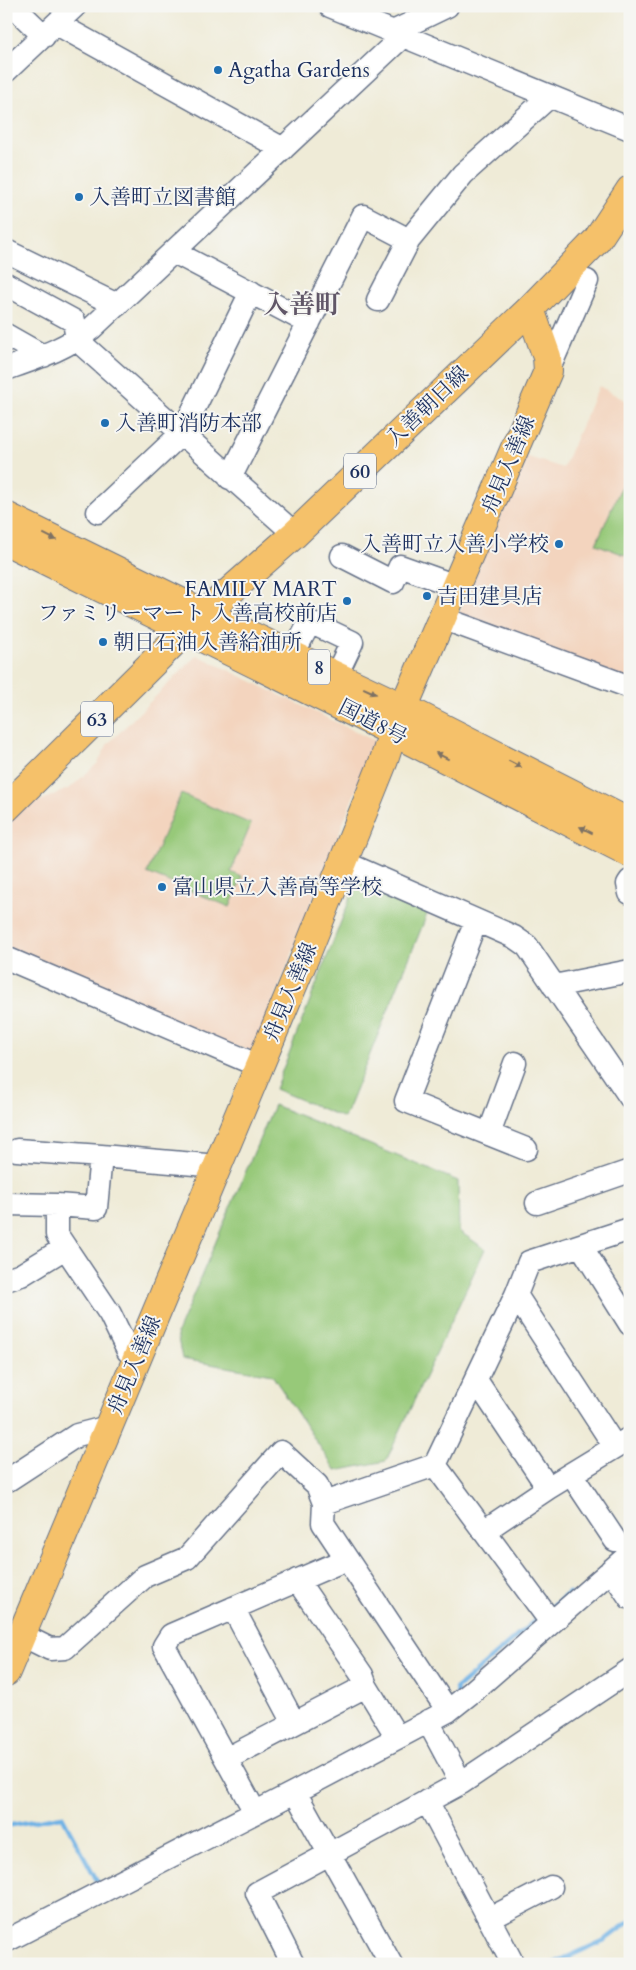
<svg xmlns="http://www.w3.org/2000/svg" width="636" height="1970" font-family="Cardo,'Noto Serif JP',serif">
	<rect width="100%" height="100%" fill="#f6f6f2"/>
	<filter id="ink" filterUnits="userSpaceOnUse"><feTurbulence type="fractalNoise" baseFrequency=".02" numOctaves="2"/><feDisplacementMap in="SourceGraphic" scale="10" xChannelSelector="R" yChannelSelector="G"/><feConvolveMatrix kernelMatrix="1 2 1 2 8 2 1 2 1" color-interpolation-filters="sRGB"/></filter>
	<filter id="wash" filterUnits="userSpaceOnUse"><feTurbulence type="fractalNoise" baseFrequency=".0096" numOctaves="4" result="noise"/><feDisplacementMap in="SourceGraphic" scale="20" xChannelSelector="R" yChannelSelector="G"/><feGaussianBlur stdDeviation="1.12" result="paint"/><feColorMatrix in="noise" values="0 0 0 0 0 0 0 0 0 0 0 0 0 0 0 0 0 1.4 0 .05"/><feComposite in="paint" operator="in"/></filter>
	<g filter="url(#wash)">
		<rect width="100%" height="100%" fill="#efebd7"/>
		<path fill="#f3d4be" d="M599,386L630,403V682L457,619L525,456L563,468Z
			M197,655L375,741L253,1054L6,948V825L23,808L70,788L98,763L107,745Z"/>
		<path fill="#97c979" stroke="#597c6c" d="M630,467V557L596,544Z
			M181,794L251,824L231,872L242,877L230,907L147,873Z
			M357,881L428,912L344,1118L275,1089Z
			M274,1105L458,1181L459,1231L485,1249L386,1461L336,1471L272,1375L182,1359L177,1333Z"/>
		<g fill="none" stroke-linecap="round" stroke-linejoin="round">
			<path stroke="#70b2e5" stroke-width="4.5" d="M550,1608L569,1593
				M458,1695L456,1689L540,1616
				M6,1826L62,1816L100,1886
				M552,1964L605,1940L630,1921"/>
		</g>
	</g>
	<g filter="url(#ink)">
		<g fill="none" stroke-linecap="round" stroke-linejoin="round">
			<defs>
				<path id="minor" d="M13,6L44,36
					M330,6L630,129
					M57,24L283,149
					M393,32L447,6
					M6,71L75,6
					M6,251L117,305
					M174,252L309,323
					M6,284L74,321L77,340L295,534
					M378,300L409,240
					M6,335L43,356
					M6,369C37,358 66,349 92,328L403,36
					M548,371L587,281
					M230,478L363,216L409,240L463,174L550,96
					M98,512L182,433L251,292
					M342,556L393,582L400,566L456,586
					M442,618L630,687
					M285,669L310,622L352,642L329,690
					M343,862L514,937L527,946L630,1097
					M630,881L628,884L630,893
					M476,921L406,1101L526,1149
					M6,958L259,1066
					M554,986L630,971
					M489,1134L515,1063
					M17,1150L101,1156
					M537,1203L630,1171
					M6,1204L57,1205
					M581,1246L630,1324
					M6,1280L21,1275L65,1248
					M516,1295L615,1447
					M137,1359L128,1351L110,1314L57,1235V1205L96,1208L101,1156L218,1166
					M476,1380L548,1488
					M435,1465L324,1503L323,1523L448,1711
					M571,1474L615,1540
					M8,1480L77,1435L108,1427
					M484,1531L548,1488L630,1438
					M611,1570L630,1598
					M233,1608L294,1723
					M551,1622L435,1465L516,1295L529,1262L630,1229
					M22,1635L50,1649L65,1648L145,1576L187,1558L281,1452L317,1485L324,1503
					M366,1686L397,1737
					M428,1721L461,1783
					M226,1759L366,1686L362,1675L297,1580
					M295,1792L391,1964
					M427,1801L513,1964
					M255,1812L164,1646L171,1635L347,1559
					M489,1919L551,1887
					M6,1941L295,1792L448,1711L472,1692L630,1554
					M293,1964L257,1893L461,1783L630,1670"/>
				<path id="major" d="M6,808L187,629L295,534L530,309L597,240L630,190
					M6,1672L307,952L384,760L393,732L548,371L547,357L530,309"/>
				<path id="highway" d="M6,516L205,614L404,708L630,823
					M6,541L393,732L630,853"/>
			</defs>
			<use href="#minor" stroke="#657188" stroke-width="25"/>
			<use href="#major" stroke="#657188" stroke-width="30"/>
			<use href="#highway" stroke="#657188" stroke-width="30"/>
			<use href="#minor" stroke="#fff" stroke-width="22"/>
			<use href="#major" stroke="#f5c16b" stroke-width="28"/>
			<use href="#highway" stroke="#f5c16b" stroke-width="28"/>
		</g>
		<defs><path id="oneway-solid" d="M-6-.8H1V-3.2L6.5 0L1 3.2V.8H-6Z" transform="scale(1.25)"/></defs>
		<g fill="#7d7164">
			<use href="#oneway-solid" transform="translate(50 537) rotate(26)"/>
			<use href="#oneway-solid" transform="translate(370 691) rotate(25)"/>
			<use href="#oneway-solid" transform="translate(442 756) rotate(-153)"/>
			<use href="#oneway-solid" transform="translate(515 764) rotate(27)"/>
			<use href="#oneway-solid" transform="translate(586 830) rotate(-153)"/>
		</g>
	</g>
	<g fill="#1f6fb2" stroke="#f6f6f2" stroke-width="2">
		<circle cx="218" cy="70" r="5"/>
		<circle cx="79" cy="197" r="5"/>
		<circle cx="105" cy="423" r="5"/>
		<circle cx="559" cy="544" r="5"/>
		<circle cx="427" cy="596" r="5"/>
		<circle cx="347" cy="601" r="5"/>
		<circle cx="103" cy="642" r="5"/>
		<circle cx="162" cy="887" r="5"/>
	</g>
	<g text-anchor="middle" stroke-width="4" stroke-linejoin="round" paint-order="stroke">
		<g fill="#f6f6f2" stroke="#5d6b8a" stroke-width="1">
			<rect x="344" y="453.5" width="32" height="35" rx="4"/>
			<rect x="308" y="649.5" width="22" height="35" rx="4"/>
			<rect x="81" y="701.5" width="32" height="35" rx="4"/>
		</g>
		<g font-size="20" font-weight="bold" fill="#1b2f5e">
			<text x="360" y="478">60</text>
			<text x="319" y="674">8</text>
			<text x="97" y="726">63</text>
		</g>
		<g font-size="21" fill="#1b2f5e" stroke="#f6f6f2" text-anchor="start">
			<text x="228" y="77">Agatha Gardens</text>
			<text x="89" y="204">入善町立図書館</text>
			<text x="115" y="430">入善町消防本部</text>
			<text x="549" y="551" text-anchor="end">入善町立入善小学校</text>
			<text x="337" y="596" text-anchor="end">FAMILY MART<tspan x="337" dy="24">ファミリーマート 入善高校前店</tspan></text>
			<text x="437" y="603">吉田建具店</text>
			<text x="113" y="649">朝日石油入善給油所</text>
			<text x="172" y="894">富山県立入善高等学校</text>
		</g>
		<g font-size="21" fill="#1b2f5e" stroke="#f6f6f2">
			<text transform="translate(427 406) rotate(-44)" y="7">入善朝日線</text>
			<text transform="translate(508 465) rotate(-67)" y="7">舟見入善線</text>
			<text transform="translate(373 722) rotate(27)" y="7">国道8号</text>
			<text transform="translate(290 992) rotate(-67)" y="7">舟見入善線</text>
			<text transform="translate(134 1365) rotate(-67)" y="7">舟見入善線</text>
		</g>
		<g font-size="26" font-weight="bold" fill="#615768" stroke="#f6f6f2">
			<text x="302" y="313">入善町</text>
		</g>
	</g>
	<rect width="636" height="1970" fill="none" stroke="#f6f6f2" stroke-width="25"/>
</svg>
